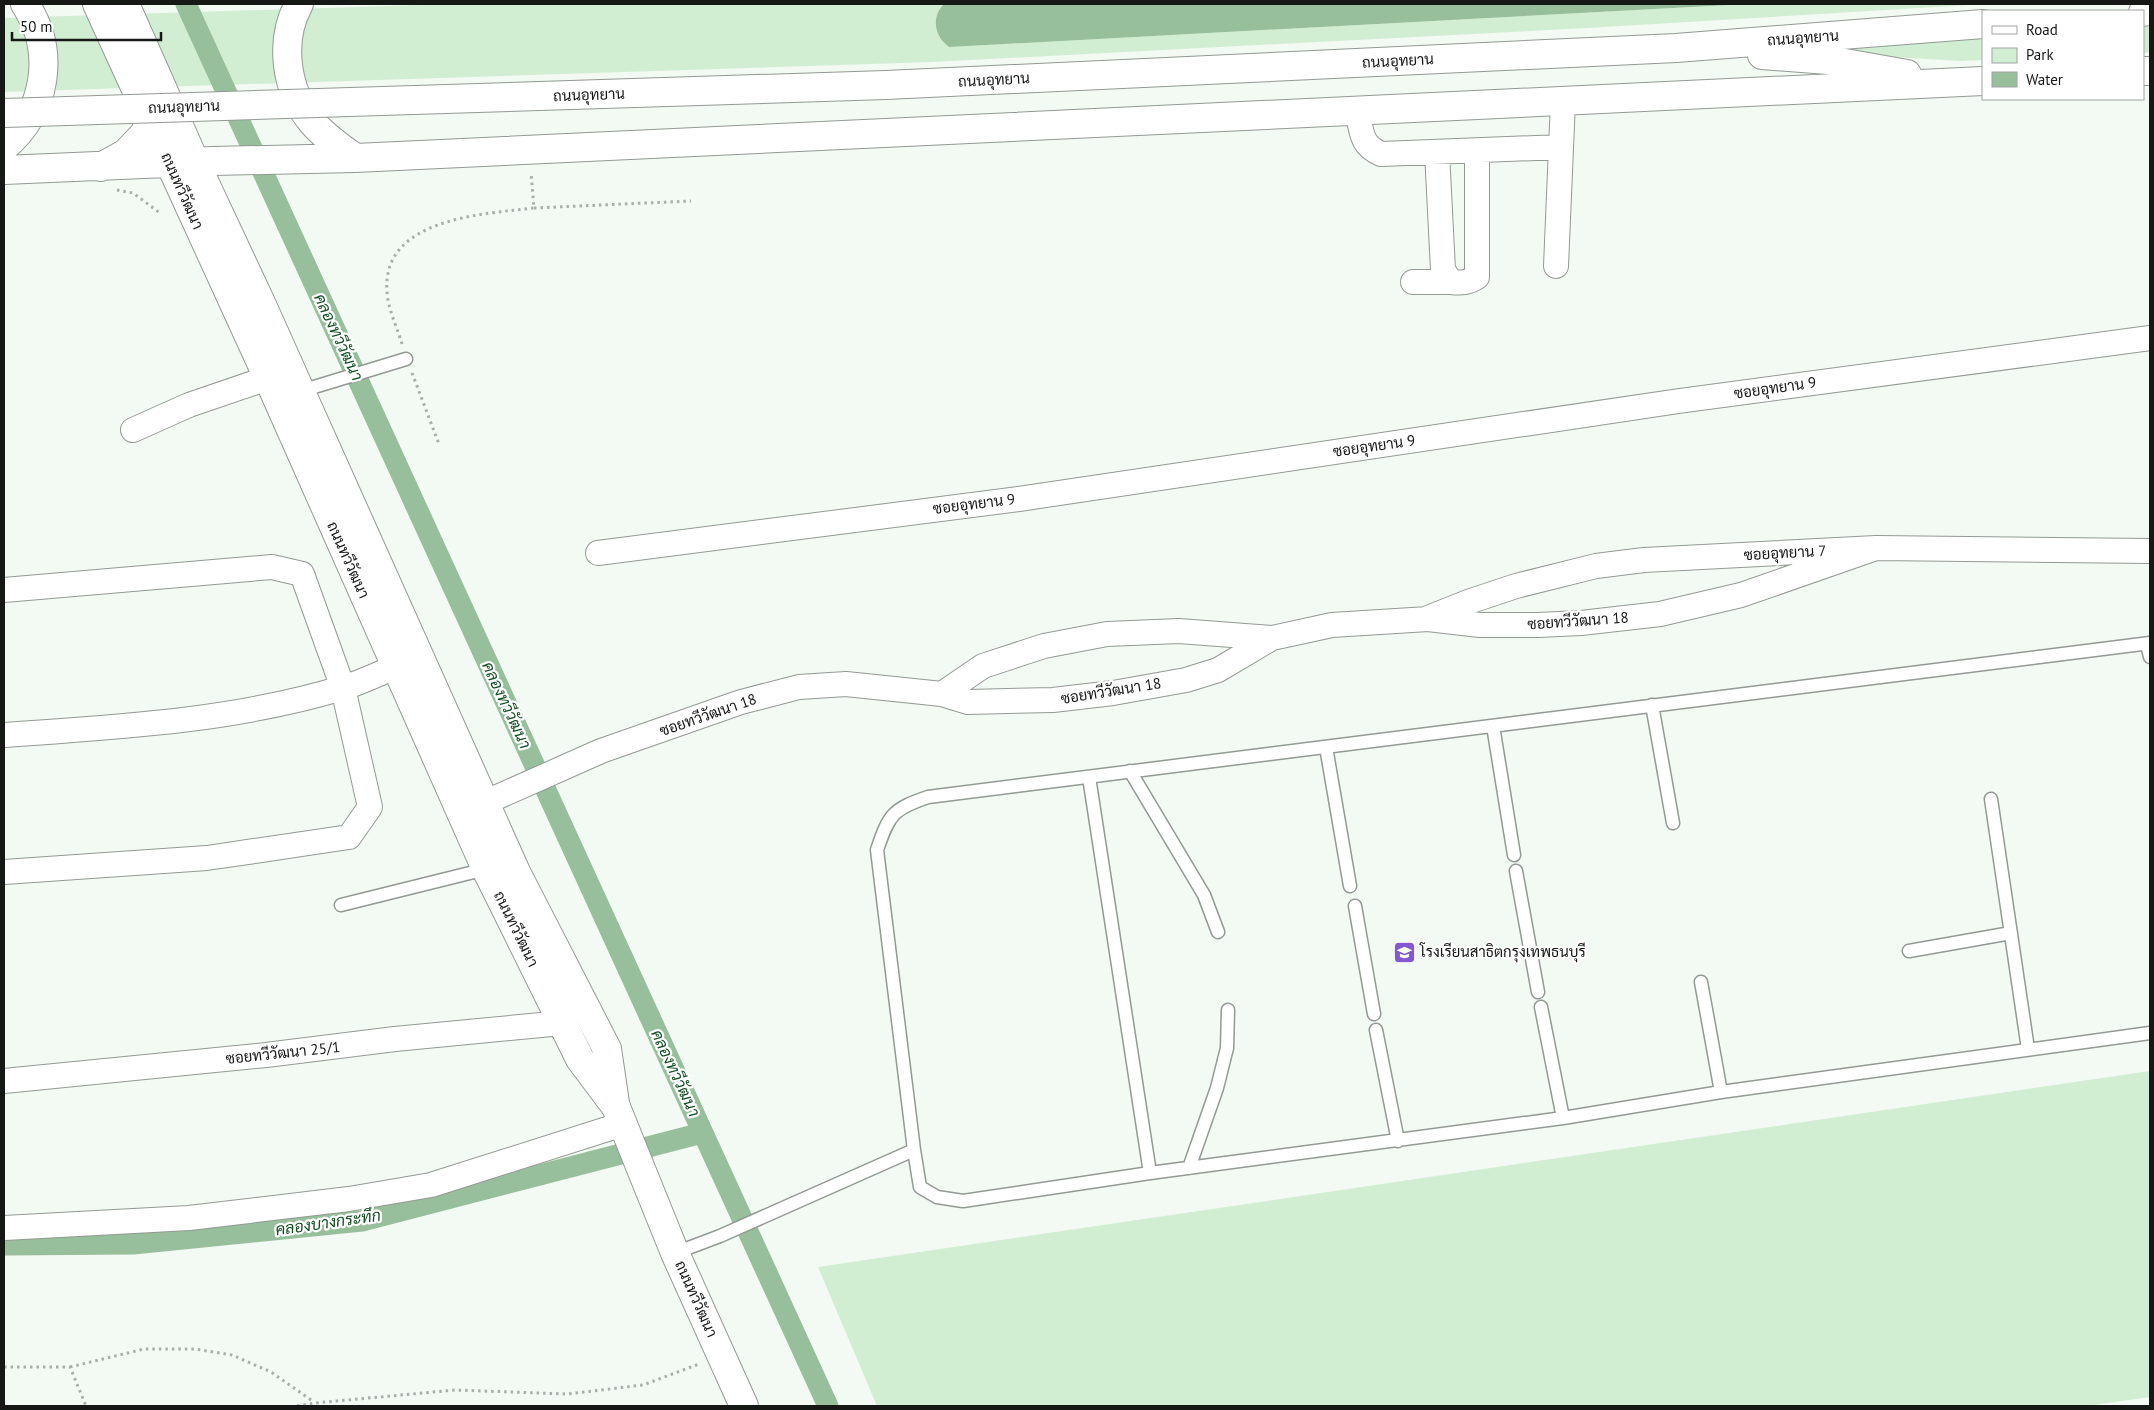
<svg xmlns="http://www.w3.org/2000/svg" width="2154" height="1410" font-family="'PT Sans',Sarabun,sans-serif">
	<rect width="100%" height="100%" fill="#f3f9f3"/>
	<path fill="#d1eed3" d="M451,4H944C931,16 934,37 949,47L1748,4H1986L1587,28L932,62L4,92V18Z
		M2143,27H2150V52L2143,53Z
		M1983,36V60L1960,61L1828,53V44Z
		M2150,1071V1397L2086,1406H877L818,1267Z"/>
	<path fill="#97bf9b" d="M944,4H1748L949,47C934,37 931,16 944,4Z"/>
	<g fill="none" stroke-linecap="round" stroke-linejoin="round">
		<path stroke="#97bf9b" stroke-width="21" d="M186,4L828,1406
			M4,1245L133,1244L362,1221L702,1133"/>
		<defs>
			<path id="lane" d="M301,391L406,359
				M2147,644L2150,657
				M1652,705L1673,823
				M1493,726L1514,855
				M1326,747L1350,886
				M1130,771L1204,895L1218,932
				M1089,777L1150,1173
				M1991,799L2028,1049
				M1516,871L1538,992
				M341,905L486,869
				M1355,906L1374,1014
				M1909,951L2011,933
				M1701,982L1721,1092
				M1541,1007L1563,1118
				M1376,1030L1398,1141
				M914,1150L920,1187L937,1197L963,1201L1150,1173L1563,1118L1721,1092L2150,1033
				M1189,1168L1217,1088L1227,1048L1228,1010
				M675,1253L720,1236L914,1150L877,850C889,814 893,809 928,797L2150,643"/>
			<path id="street" d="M1357,111C1362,131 1360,145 1381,154L1561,147
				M1437,152L1443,270L1451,282C1461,283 1468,283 1477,277V151
				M1556,266L1563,101
				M1413,282H1451
				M133,430L189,405L268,378
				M598,553L1019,499L1679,401L2150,338
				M4,590L272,567L302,574L343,688L370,807L349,837L207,858L4,872
				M1428,618L1468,602L1516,586L1596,566L1644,560L1876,548L2150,551
				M942,694L983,666L1044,646L1107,634L1179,631L1272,638
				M4,735C117,727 233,721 342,688C360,683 378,674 395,667
				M484,803L601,751L741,702L799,687L846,684L942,694L968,702L1053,700L1113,693L1186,680L1218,670L1272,638L1332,625L1428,619L1480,625H1538L1581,623L1660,614L1741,595L1876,548
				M4,1081L266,1055L395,1039L562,1023
				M4,1228L189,1218L349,1199L431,1185L623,1124"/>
			<path id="secondary" d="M97,4L268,378L486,869L580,1059L616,1107L675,1253L744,1406
				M125,4L195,162L262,305L516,872L607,1049L615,1103
				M299,4C279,40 285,91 313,123C325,137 340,147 355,158
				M2143,12L2150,11
				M1762,55L1828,60L1907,74
				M2143,71H2150
				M886,85L1676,48L1983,24
				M4,147C47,111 56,51 25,4
				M101,167L126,153L146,132L149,117
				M4,170L213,161L355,158L1983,81"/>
		</defs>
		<use href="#lane" stroke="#939993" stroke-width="15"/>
		<use href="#street" stroke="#939993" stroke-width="26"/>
		<use href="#secondary" stroke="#939993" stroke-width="30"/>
		<path stroke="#aaaeaa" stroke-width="3" stroke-dasharray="2.5 4" stroke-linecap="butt" d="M117,190L133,193L160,213
			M534,208L691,201
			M402,344C397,327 388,309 387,292C381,218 483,214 534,208L531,173
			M412,373L439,444
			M4,1367H70L86,1406
			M70,1367L144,1349H195L232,1355L271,1372L314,1402
			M297,1406L315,1403L455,1390L567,1394L643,1385L699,1364"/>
		<use href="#lane" stroke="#fff" stroke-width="12"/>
		<use href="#street" stroke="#fff" stroke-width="24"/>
		<use href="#secondary" stroke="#fff" stroke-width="28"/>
		<defs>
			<path id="secondary-bridge" d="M4,113L886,85"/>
		</defs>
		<use href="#secondary-bridge" stroke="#939993" stroke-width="30" stroke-linecap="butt"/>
		<use href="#secondary-bridge" stroke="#fff" stroke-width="28"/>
	</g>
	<defs>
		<symbol id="school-square" viewBox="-11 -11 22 22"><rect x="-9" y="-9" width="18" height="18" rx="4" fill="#8458d1" stroke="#fff"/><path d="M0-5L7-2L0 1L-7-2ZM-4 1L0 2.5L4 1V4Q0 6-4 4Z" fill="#fff"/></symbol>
	</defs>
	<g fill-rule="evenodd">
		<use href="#school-square" x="1392" y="940" width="25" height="25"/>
	</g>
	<g text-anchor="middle" stroke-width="4.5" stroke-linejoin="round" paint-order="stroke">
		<g font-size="15" fill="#161816" stroke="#fff">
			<text transform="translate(1803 38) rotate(-4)" y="5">ถนนอุทยาน</text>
			<text transform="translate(1398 61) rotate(-3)" y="5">ถนนอุทยาน</text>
			<text transform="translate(994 80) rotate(-3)" y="5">ถนนอุทยาน</text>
			<text transform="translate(589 95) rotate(-2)" y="5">ถนนอุทยาน</text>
			<text transform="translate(184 107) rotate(-2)" y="5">ถนนอุทยาน</text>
			<text transform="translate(182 191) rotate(66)" y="5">ถนนทวีวัฒนา</text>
			<text transform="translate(1775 388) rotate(-8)" y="5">ซอยอุทยาน 9</text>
			<text transform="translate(1374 446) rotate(-8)" y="5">ซอยอุทยาน 9</text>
			<text transform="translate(974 504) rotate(-7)" y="5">ซอยอุทยาน 9</text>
			<text transform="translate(1785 553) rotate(-3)" y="5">ซอยอุทยาน 7</text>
			<text transform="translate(348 560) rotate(66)" y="5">ถนนทวีวัฒนา</text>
			<text transform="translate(1578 621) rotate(-4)" y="5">ซอยทวีวัฒนา 18</text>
			<text transform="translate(1111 691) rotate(-9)" y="5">ซอยทวีวัฒนา 18</text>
			<text transform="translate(708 715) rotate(-19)" y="5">ซอยทวีวัฒนา 18</text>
			<text transform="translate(516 929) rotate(64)" y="5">ถนนทวีวัฒนา</text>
			<text transform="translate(283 1053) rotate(-6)" y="5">ซอยทวีวัฒนา 25/1</text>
			<text transform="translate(696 1299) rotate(66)" y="5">ถนนทวีวัฒนา</text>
		</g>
		<g font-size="15" fill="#161816" stroke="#fff" text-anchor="start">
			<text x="1420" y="957">โรงเรียนสาธิตกรุงเทพธนบุรี</text>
		</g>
		<g font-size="16" font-style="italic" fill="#114e1f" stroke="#fff">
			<text transform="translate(339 337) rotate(65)" y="6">คลองทวีวัฒนา</text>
			<text transform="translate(507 705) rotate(65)" y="6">คลองทวีวัฒนา</text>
			<text transform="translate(676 1073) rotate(65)" y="6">คลองทวีวัฒนา</text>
			<text transform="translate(328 1222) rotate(-8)" y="6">คลองบางกระทึก</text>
		</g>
	</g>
	<rect width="2154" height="1410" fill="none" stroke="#161816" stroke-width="10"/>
	<rect x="1982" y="10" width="162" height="90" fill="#ffffff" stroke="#a2a3a2"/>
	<rect x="1992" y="26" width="25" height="8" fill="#ffffff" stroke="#a2a3a2"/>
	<text x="2026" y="35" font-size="15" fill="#161816">Road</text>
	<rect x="1992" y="48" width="25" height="15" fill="#d1eed3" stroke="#a2a3a2"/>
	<text x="2026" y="60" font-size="15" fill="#161816">Park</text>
	<rect x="1992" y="72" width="25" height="15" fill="#97bf9b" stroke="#a2a3a2"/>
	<text x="2026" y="85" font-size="15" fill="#161816">Water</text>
	<path d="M12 32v8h149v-8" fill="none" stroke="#161816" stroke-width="2.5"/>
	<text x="20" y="32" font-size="15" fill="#161816" stroke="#ffffff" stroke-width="4" paint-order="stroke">50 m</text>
</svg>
